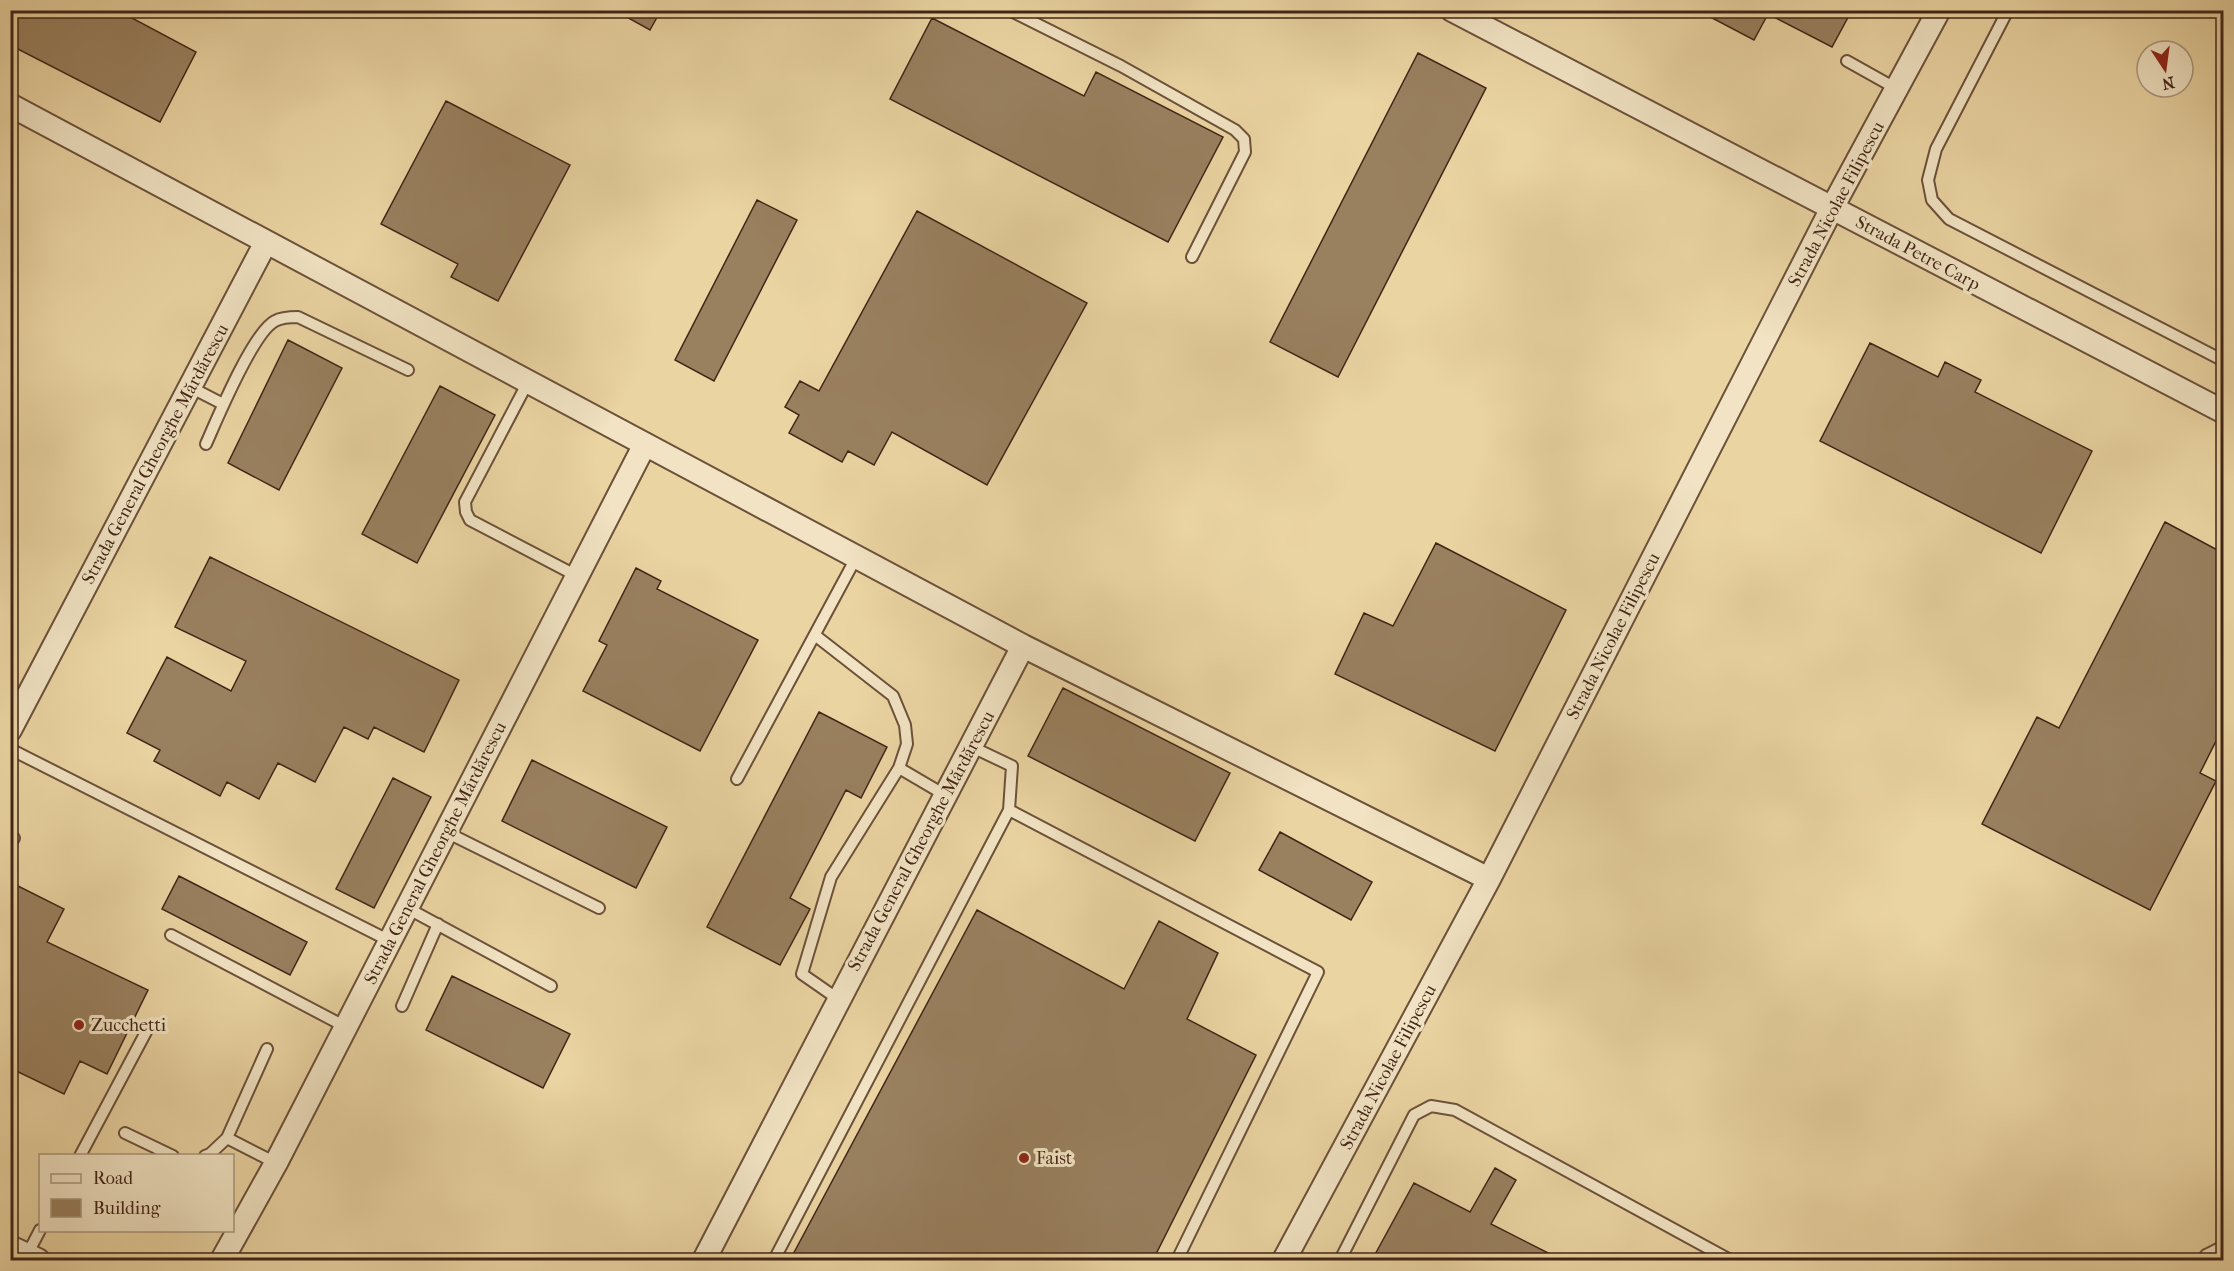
<svg xmlns="http://www.w3.org/2000/svg" width="2234" height="1271" font-family="'IM FELL French Canon',serif">
	<rect width="100%" height="100%" fill="#ead4a2"/>
	<filter id="stains"><feTurbulence type="fractalNoise" baseFrequency=".00333" numOctaves="4"/><feColorMatrix values="0 0 0 0 .2 0 0 0 0 .09 0 0 0 0 .02 0 0 0 .5 -.17"/></filter>
	<radialGradient id="worn" r=".72"><stop offset=".6" stop-color="#630" stop-opacity="0"/><stop offset="1" stop-color="#630" stop-opacity=".3"/></radialGradient>
	<path fill="#99805f" stroke="#422517" stroke-width="1.5" d="M10,10H117L196,52L160,122L10,45Z
		M614,10H661L650,30Z
		M1697,10H1852L1832,47L1768,14L1754,40Z
		M932,18L1084,96L1096,72L1223,137L1168,242L890,99Z
		M1418,53L1486,88L1338,377L1270,342Z
		M446,101L570,165L498,301L451,277L458,264L381,224Z
		M757,200L797,220L714,381L675,360Z
		M917,211L1087,303L987,485L892,432L874,465L848,451L842,462L789,433L799,415L785,407L800,381L819,391Z
		M288,340L342,368L279,490L228,463Z
		M1870,343L1938,377L1945,362L1981,380L1975,392L2092,451L2041,553L1820,441Z
		M440,386L495,415L417,563L362,534Z
		M2165,522L2223,553V727L2200,773L2216,781L2150,910L1982,824L2037,717L2059,728Z
		M1436,543L1566,610L1495,751L1335,674L1364,613L1393,626Z
		M210,557L459,680L424,752L374,727L368,739L344,727L315,782L278,763L259,799L227,782L220,796L154,761L160,750L127,733L167,657L231,691L246,661L175,627Z
		M636,568L661,581L657,589L758,640L700,751L583,691L607,645L599,641Z
		M1063,688L1230,773L1195,841L1028,756Z
		M819,712L887,747L861,798L846,790L790,898L810,909L780,965L707,927Z
		M532,760L667,827L636,888L502,821Z
		M393,778L431,797L374,908L336,889Z
		M1280,832L1372,882L1351,920L1259,870Z
		M179,876L307,942L290,975L162,909Z
		M10,882L64,909L47,942L148,990L107,1074L80,1061L64,1094L10,1068Z
		M977,910L1124,989L1159,921L1218,953L1187,1019L1256,1055L1153,1260H790Z
		M452,976L570,1034L543,1088L426,1030Z
		M1495,1168L1516,1180L1491,1224L1562,1260H1372L1414,1183L1470,1212Z"/>
	<g fill="none" stroke-linecap="round" stroke-linejoin="round">
		<defs>
			<path id="service" d="M1009,10L1121,66L1235,130L1244,139L1245,152L1192,257
				M2008,10L1936,149L1928,180L1932,200L1949,219L2224,361
				M1847,61L1897,89
				M528,382L465,502L466,512L470,520L577,576
				M190,387L223,404
				M206,444C217,419 253,332 275,321C282,317 291,317 298,317L408,370
				M816,636L893,696L905,725L907,744L899,768L831,877L802,974L838,999
				M10,749L390,941
				M899,768L945,795
				M737,779L857,556
				M1009,810L1318,972L1177,1260
				M446,832L599,908
				M10,845L14,838
				M407,908L551,986
				M171,935L346,1027
				M402,1006L438,924
				M125,1133L173,1156
				M227,1138L267,1049
				M80,1156L146,1032
				M205,1156L210,1154L227,1138L276,1163
				M27,1255L40,1230
				M774,1260L1009,810L1012,766L970,746
				M1340,1260L1414,1115L1431,1106L1455,1110L1730,1260
				M2202,1260L2206,1255L2224,1246"/>
			<path id="minor" d="M1452,10L2224,412
				M10,105L1023,646L1489,879
				M10,730L266,242
				M10,1247L38,1260
				M222,1260L276,1163L645,444
				M704,1260L1023,646
				M1284,1260L1489,879L1832,208L1939,10"/>
		</defs>
		<use href="#service" stroke="#6c513a" stroke-width="14"/>
		<use href="#minor" stroke="#6c513a" stroke-width="26"/>
		<use href="#service" stroke="#f1e3c3" stroke-width="10"/>
		<use href="#minor" stroke="#f1e3c3" stroke-width="22"/>
	</g>
	<g fill="#8f2418" stroke="#f1e3c3" stroke-width="2">
		<circle cx="79" cy="1025" r="6"/>
		<circle cx="1024" cy="1158" r="6"/>
	</g>
	<g text-anchor="middle" stroke-width="6" stroke-linejoin="round" paint-order="stroke">
		<g font-size="18" fill="#422517" stroke="#f1e3c3">
			<text transform="translate(1836 204) rotate(-62)" y="6">Strada Nicolae Filipescu</text>
			<text transform="translate(1918 253) rotate(28)" y="6">Strada Petre Carp</text>
			<text transform="translate(155 454) rotate(-62)" y="6">Strada General Gheorghe Mărdărescu</text>
			<text transform="translate(1613 636) rotate(-63)" y="6">Strada Nicolae Filipescu</text>
			<text transform="translate(921 841) rotate(-62)" y="6">Strada General Gheorghe Mărdărescu</text>
			<text transform="translate(435 853) rotate(-63)" y="6">Strada General Gheorghe Mărdărescu</text>
			<text transform="translate(1388 1067) rotate(-62)" y="6">Strada Nicolae Filipescu</text>
		</g>
		<g font-size="18" fill="#422517" stroke="#f1e3c3" text-anchor="start">
			<text x="91" y="1031">Zucchetti</text>
			<text x="1036" y="1164">Faist</text>
		</g>
	</g>
	<rect width="2234" height="1271" fill="none" stroke="#ead4a2" stroke-width="36"/>
	<rect x="12" y="12" width="2210" height="1247" fill="none" stroke="#422517" stroke-width="3"/>
	<rect x="18" y="18" width="2198" height="1235" fill="none" stroke="#422517" stroke-width="1.5"/>
	<rect x="39" y="1154" width="195" height="78" fill="#f1e3c3" stroke="#ab977e" stroke-width="1.5"/>
	<rect x="51" y="1174" width="30" height="9" fill="#f1e3c3" stroke="#ab977e" stroke-width="1.5"/>
	<text x="93" y="1184" font-size="18" fill="#422517">Road</text>
	<rect x="51" y="1199" width="30" height="18" fill="#99805f" stroke="#ab977e" stroke-width="1.5"/>
	<text x="93" y="1214" font-size="18" fill="#422517">Building</text>
	<g transform="translate(2165 69) rotate(167)"><circle r="28" fill="#f1e3c3" stroke="#ab977e" stroke-width="1.5"/>
	<path d="M0-4.5L10 22L0 15L-10 22Z" fill="#8f2418"/>
	<text y="-9" font-size="16" font-weight="bold" text-anchor="middle" fill="#422517">N</text>
	</g>
	<rect width="100%" height="100%" filter="url(#stains)"/>
	<rect width="100%" height="100%" fill="url(#worn)"/>
</svg>
